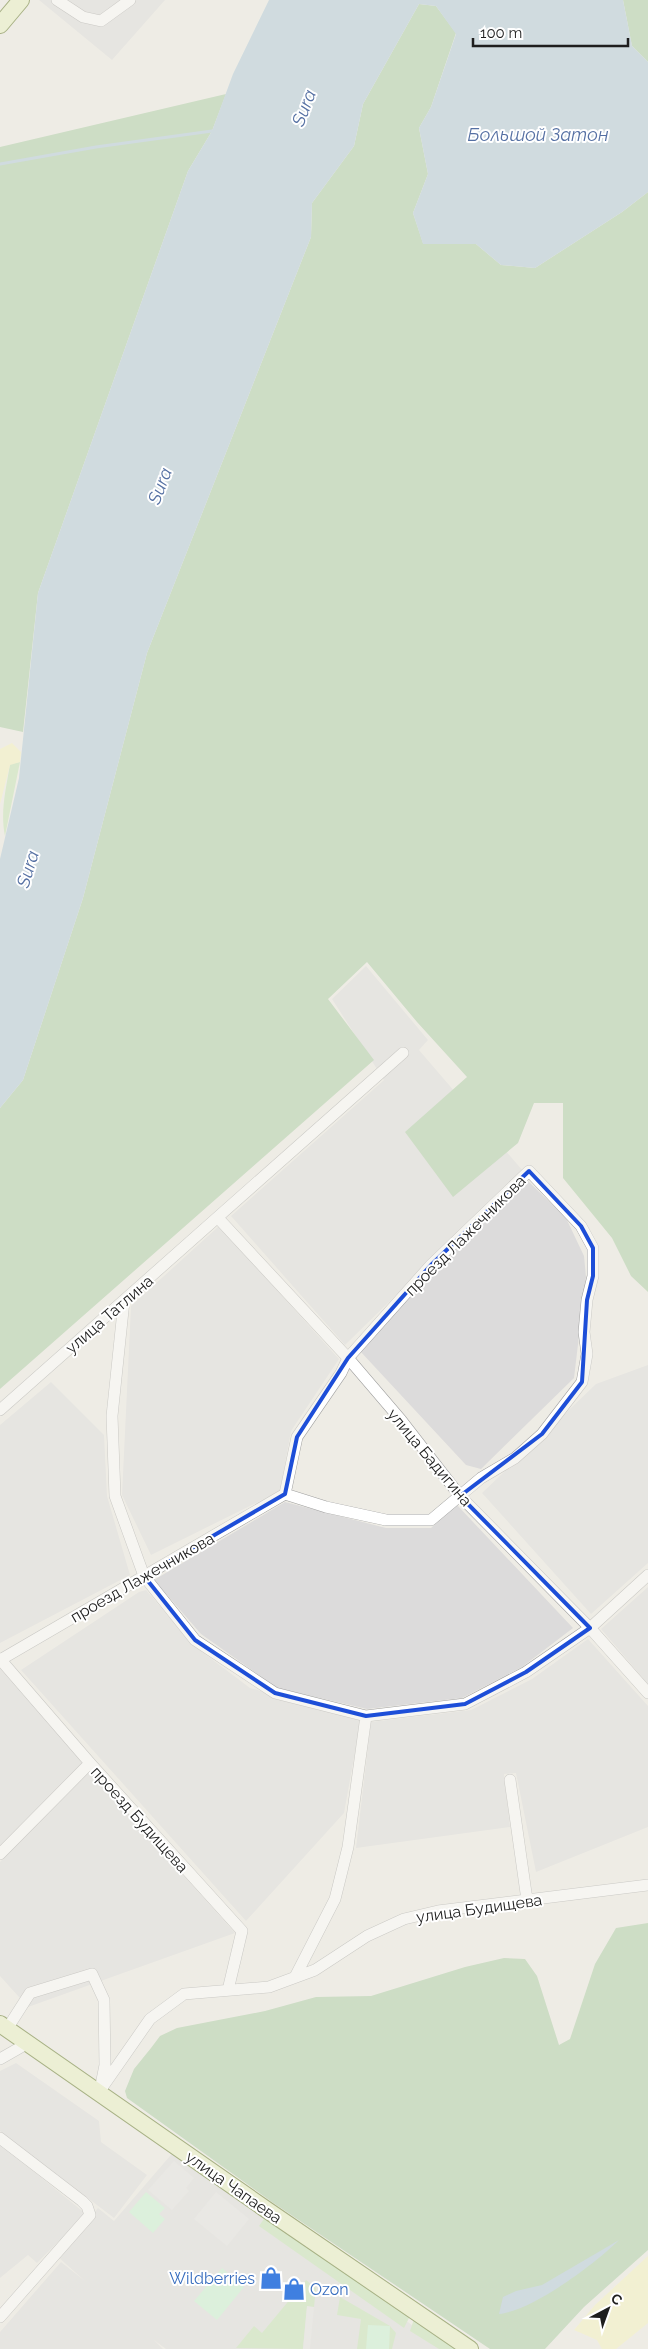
<svg xmlns="http://www.w3.org/2000/svg" width="648" height="2349" font-family="Raleway,sans-serif">
	<rect width="100%" height="100%" fill="#eeece5"/>
	<path fill="#dcdbdb" d="M39,0H165L112,60Z
		M366,966L428,1040L419,1050L523,1171L345,1345L231,1216L384,1080L332,999Z
		M528,1181L566,1218L584,1256L586,1277L574,1378L481,1469L466,1465L360,1351L431,1273Z
		M219,1226L339,1359L291,1431L280,1491L151,1555L122,1495L131,1306Z
		M648,1365V1563L591,1614L482,1493L596,1384Z
		M51,1382L104,1435L107,1496L130,1575L0,1643V1425Z
		M285,1502L386,1528H431L457,1505L573,1628L522,1667L462,1698L367,1709L277,1688L201,1634L154,1580Z
		M648,1587V1684L601,1629Z
		M146,1590L193,1645L250,1688L361,1719L344,1813L246,1921L21,1670L139,1592Z
		M588,1639L648,1706V1827L536,1872L516,1773L504,1774L510,1827L356,1848L371,1722L471,1710L532,1679Z
		M0,1666L84,1764L0,1846Z
		M89,1770L235,1933L28,2007L0,1976V1862Z
		M16,2063L99,2121L101,2142L147,2175L114,2218L0,2131V2071Z
		M0,2144L86,2214L37,2263L28,2255L0,2278Z
		M176,2149L444,2349H166L154,2340L163,2349H0V2332L61,2262L85,2281L57,2256L98,2208L114,2221Z"/>
	<path fill="#c1e3b0" d="M20,762L5,836C0,812 6,789 10,764Z
		M266,2216L411,2314L404,2328L259,2226Z
		M306,2280L316,2288L314,2307H307L303,2349L236,2348L254,2326L262,2333Z
		M340,2297L390,2326L396,2333L392,2349H357L361,2319L337,2315Z
		M415,2316L464,2349H439L410,2331Z"/>
	<path fill="#a4c99e" d="M623,0H648V62L632,46Z
		M419,4L436,6L456,33L431,107L419,128L428,174L413,213L423,243L476,244L501,265L535,268L622,212L648,192V1292L631,1276L612,1238L563,1178V1103H534L518,1143L453,1197L405,1132L467,1077L417,1022L367,962L328,999L374,1060L0,1389V1108L23,1080L83,898L147,653L311,237L312,203L354,146L363,104Z
		M226,94L212,131L188,171L38,593L23,732L0,727V147Z
		M648,1923V2250L584,2307L545,2349H490L272,2202L127,2098L125,2091L134,2069L151,2048L160,2036L177,2028L265,2011L316,1997L371,1996L465,1967L504,1958L525,1959L537,1976L559,2045L570,2039L595,1964L616,1928Z"/>
	<path fill="#f7f3ba" d="M12,743L21,752L20,762L10,765L0,804V749Z
		M648,2256V2323L616,2349H602L597,2340L574,2330L595,2305Z"/>
	<path fill="#c6f3d0" d="M146,2192L165,2208L159,2214L165,2219L153,2233L129,2212Z
		M222,2268L244,2287L217,2320L194,2301Z
		M368,2325L390,2326L389,2349H366Z"/>
	<path fill="#e2e2e2" d="M174,2161L194,2178L186,2188L189,2191L172,2210L148,2190Z
		M216,2192L249,2219L227,2246L194,2219Z
		M307,2306L314,2307L310,2349H303Z"/>
	<path fill="#aac6d7" d="M269,0H623L632,46L648,62V192L622,212L535,268L501,265L476,244H423L413,213L428,174L419,128L431,107L456,34L436,6L419,4L363,104L354,146L312,203L311,237L147,653L83,898L23,1080L0,1108V859L19,778L38,593L188,171L212,131L233,74Z
		M619,2240C595,2264 532,2311 499,2314L503,2297L516,2291L542,2285Z"/>
	<g fill="none" stroke-linecap="round" stroke-linejoin="round">
		<path stroke="#aac6d7" stroke-width="3" d="M0,164L96,147L212,131"/>
		<defs>
			<path id="street" d="M57,0L83,17L101,21L130,0
				M218,1218L348,1358L401,1420L460,1496L590,1628L648,1693
				M124,1301L112,1416L115,1496L144,1576L195,1640L275,1693L366,1716L465,1704L526,1672L590,1628L648,1575
				M0,1410L403,1053
				M0,1659L90,1763L242,1931L228,1990
				M0,1660L285,1494L326,1507L386,1520H431L481,1478L515,1458L542,1434L582,1382L587,1354L584,1332L587,1300L593,1276V1248L581,1226L529,1171L431,1265L348,1358L341,1373L297,1437L285,1494
				M510,1780L527,1900
				M0,1854L90,1763
				M295,1977L335,1899L348,1847L366,1716
				M7,2029L30,1993L92,1974L104,2000L105,2065L101,2085
				M0,2059L28,2043
				M99,2092L150,2019L184,1994L269,1987L315,1970L367,1936L404,1919L438,1911L648,1885
				M0,2138L82,2201L87,2206L90,2215L0,2317"/>
			<path id="secondary" d="M0,25L21,0
				M0,2024L267,2210L470,2349"/>
		</defs>
		<use href="#street" stroke="#9f9f9f" stroke-width="12"/>
		<use href="#secondary" stroke="#526910" stroke-width="18"/>
		<use href="#street" stroke="#fff" stroke-width="11"/>
		<use href="#secondary" stroke="#e8f2be" stroke-width="16"/>
	</g>
	<path d="M0 0H648V2349H0ZM529,1171L581,1226L593,1248V1276L587,1300L582,1382L542,1434L460,1496L590,1628L526,1672L465,1704L366,1716L275,1693L195,1640L144,1576L285,1494L297,1437L348,1358L431,1265Z" fill="#eeece5" fill-opacity=".55" fill-rule="evenodd"/>
	<path fill="none" stroke="#1d4ed8" stroke-width="4" stroke-linejoin="round" d="M529,1171L581,1226L593,1248V1276L587,1300L582,1382L542,1434L460,1496L590,1628L526,1672L465,1704L366,1716L275,1693L195,1640L144,1576L285,1494L297,1437L348,1358L431,1265Z"/>
	<defs>
		<symbol id="shop-bare" viewBox="-9 -9 18 18"><path d="M-5-2.5h2.3a2.7 3.5 0 0 1 5.4 0H5L5.5 6h-11ZM-1.5-2.5h3a1.5 2.3 0 0 0-3 0Z" fill="#3f7fe0" stroke="#fff" stroke-width="2.5" paint-order="stroke"/></symbol>
	</defs>
	<g fill-rule="evenodd">
		<use href="#shop-bare" x="255" y="2262" width="32" height="32"/>
		<use href="#shop-bare" x="278" y="2273" width="32" height="32"/>
	</g>
	<g text-anchor="middle" stroke-width="4" stroke-linejoin="round" paint-order="stroke">
		<g font-size="16" fill="#1e1e1e" stroke="#fff">
			<text transform="translate(465 1235) rotate(-45)" y="6">проезд Лажечникова</text>
			<text transform="translate(109 1314) rotate(-41)" y="6">улица Татлина</text>
			<text transform="translate(430 1457) rotate(50)" y="6">улица Бадигина</text>
			<text transform="translate(142 1577) rotate(-30)" y="6">проезд Лажечникова</text>
			<text transform="translate(140 1819) rotate(48)" y="6">проезд Будищева</text>
			<text transform="translate(479 1908) rotate(-8)" y="6">улица Будищева</text>
			<text transform="translate(234 2187) rotate(35)" y="6">улица Чапаева</text>
		</g>
		<g font-size="16" fill="#366cbe" stroke="#fff" text-anchor="end">
			<text x="255" y="2284">Wildberries</text>
			<text x="310" y="2295" text-anchor="start">Ozon</text>
		</g>
		<g font-size="18" font-style="italic" fill="#5570a3" stroke="#fff">
			<text transform="translate(304 108) rotate(-69)" y="6">Sura</text>
			<text x="538" y="141">Большой Затон</text>
			<text transform="translate(160 486) rotate(-69)" y="6">Sura</text>
			<text transform="translate(28 869) rotate(-73)" y="6">Sura</text>
		</g>
	</g>
	<g transform="translate(608 2309) rotate(41)" stroke="#ffffff" stroke-width="4" paint-order="stroke">
	<path d="M0-4L9 19L0 12L-9 19Z" fill="#1e1e1e"/>
	<text y="-8" font-size="14" font-weight="bold" text-anchor="middle" fill="#1e1e1e">С</text>
	</g>
	<path d="M473 38v8h155v-8" fill="none" stroke="#1e1e1e" stroke-width="2.5"/>
	<text x="480" y="38" font-size="15" fill="#1e1e1e" stroke="#ffffff" stroke-width="4" paint-order="stroke">100 m</text>
</svg>
